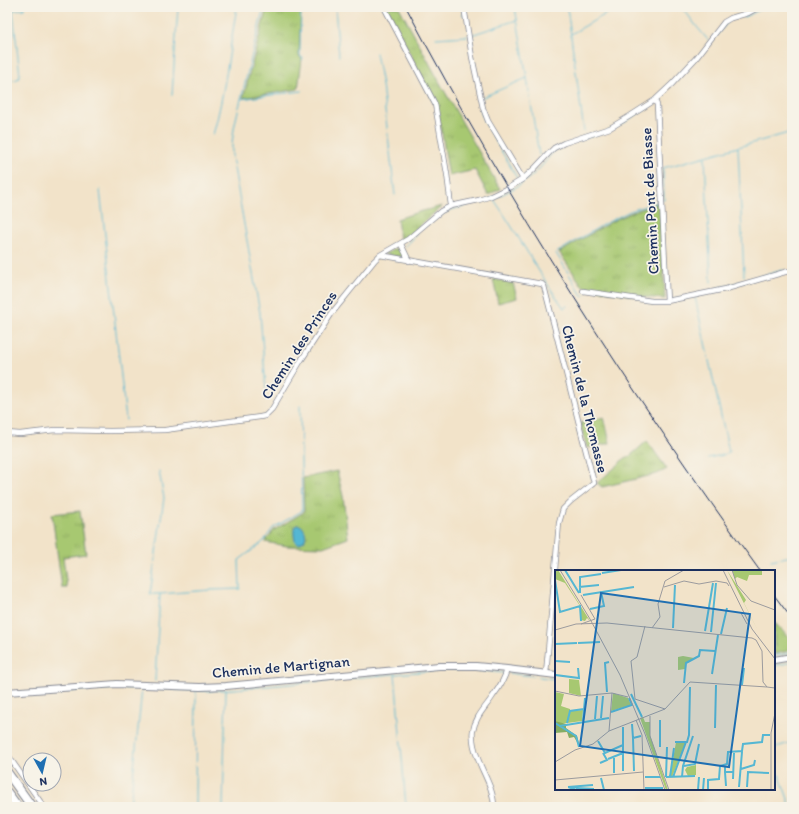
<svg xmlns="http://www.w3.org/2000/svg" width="799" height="814" font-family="Itim,sans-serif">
	<defs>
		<pattern id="grass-tufts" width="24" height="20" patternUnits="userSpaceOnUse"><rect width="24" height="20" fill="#a7c871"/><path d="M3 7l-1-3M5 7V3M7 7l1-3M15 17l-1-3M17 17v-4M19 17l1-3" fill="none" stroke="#8fac64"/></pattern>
	</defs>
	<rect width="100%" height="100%" fill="#f7f3e8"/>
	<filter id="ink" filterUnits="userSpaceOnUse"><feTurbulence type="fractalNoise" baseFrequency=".025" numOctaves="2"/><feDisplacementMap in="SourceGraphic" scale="8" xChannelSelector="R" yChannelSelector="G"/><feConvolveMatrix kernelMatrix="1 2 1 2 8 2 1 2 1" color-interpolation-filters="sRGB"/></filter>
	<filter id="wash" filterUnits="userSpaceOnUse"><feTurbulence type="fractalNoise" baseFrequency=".012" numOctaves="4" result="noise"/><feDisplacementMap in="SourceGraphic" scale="16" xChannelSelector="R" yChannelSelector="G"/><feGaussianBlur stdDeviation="0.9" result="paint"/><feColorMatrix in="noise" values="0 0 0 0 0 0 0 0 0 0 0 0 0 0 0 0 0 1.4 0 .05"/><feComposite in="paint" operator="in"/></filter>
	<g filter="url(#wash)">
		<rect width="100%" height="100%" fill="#f2e3c9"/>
		<path fill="url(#grass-tufts)" stroke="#617c68" d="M267,7H301L299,56L302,59L298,89L243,98Z
			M387,7H399L440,83L500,189L488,195L475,170L449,176L438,110Z
			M660,202L665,299L633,296L583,287L559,252L562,251C581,240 600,227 619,218C632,211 647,208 660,202Z
			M442,206L402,241L400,240L397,219L415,213Z
			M395,249H398L402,250L404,258L384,254Z
			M493,279L513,283L517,298L498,303Z
			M604,417L610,443L587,448L580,423Z
			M647,441L667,469L657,474L602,487L597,483L619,464L621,461L630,456Z
			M337,471L343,496L348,538L323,547L287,546L265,542L274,530L304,512L303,478Z
			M80,511L86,554L63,557L67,588H62L52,514Z
			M774,622L792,641V650L775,654L774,653Z"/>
		<path fill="#55b7d3" stroke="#387398" d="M297,525H300C304,527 308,536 304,541C304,541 299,544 298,544L295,541C294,536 293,530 295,526Z"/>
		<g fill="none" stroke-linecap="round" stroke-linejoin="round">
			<path stroke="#55b7d3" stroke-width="1" d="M301,7L300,56L303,58L302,60
				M335,7L339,56
				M462,7L463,15
				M567,7L584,131
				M682,7L697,27L708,40
				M743,17L749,15L765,7
				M571,34L618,7
				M471,35L517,20
				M715,37L727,23
				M436,38L467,36
				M376,53L382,85L395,195
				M527,78L539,155
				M7,81L18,79L20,76L13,11V10L24,9V7
				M172,95L178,7
				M483,97L527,78L515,7
				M241,99L264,7
				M479,99L483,119L517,178
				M213,135C225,93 229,50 237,7
				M576,141L606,132L625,122L648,107
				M738,147L744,276
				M705,157L711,282
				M100,190L126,420
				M493,198C518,234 538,273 564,308L567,306
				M488,200C504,195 527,182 539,169C546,162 550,154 558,148
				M663,200H664L663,168L792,132
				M439,216L447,211L475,203
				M406,246L419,232
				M719,288L783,270
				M586,293L583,297L556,253L604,224L630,211L660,201
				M695,297L729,452L723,455L708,458
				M266,389L260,313L232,157C231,136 236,119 241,99L302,91
				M771,560L792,556
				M160,594L210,590L240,589L239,560L263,542L273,528L302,511L300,406
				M774,656L792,653
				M774,666L792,662
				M395,673L406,807
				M509,673L556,679
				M396,674C432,670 468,668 504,673
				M155,681L160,594H150L164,498L159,471
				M7,695L104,689L136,688L209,691L258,687L393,674
				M774,748L792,742
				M774,759L780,777L791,807
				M130,807L142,689
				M195,807L196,692
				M223,807L226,690"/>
		</g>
	</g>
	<g filter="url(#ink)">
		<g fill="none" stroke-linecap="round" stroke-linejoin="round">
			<defs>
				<path id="minor" d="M384,7L435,104L447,174L451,206
					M464,7L472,57L483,108L488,121L523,179
					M655,100L657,105L667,301
					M401,244L409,261
					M380,255L542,284L544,286L594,483L571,501L563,509L559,523L546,674
					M583,291L652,301H667L726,289L792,270
					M7,433L20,434L55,430L110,431L165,430L260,417L265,416L272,409L300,362L332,313L374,261L380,255L408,239L441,211L451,206L479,200L491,196L510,187L523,179L534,169L550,152L554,148L564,143L610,128L630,116L655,100L672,84L697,57L724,22L731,18L748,13L759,7
					M7,754L44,807
					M494,807C494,783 475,764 473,740C473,737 472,733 473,731C475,717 486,707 493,696C499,688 505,678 507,669"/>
				<path id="secondary" d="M774,660L792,657
					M7,692L117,684L200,687L226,686L439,666H476L507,669L556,675"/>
				<path id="motorway" d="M7,772L32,807
					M7,792L18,807"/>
			</defs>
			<use href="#minor" stroke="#868994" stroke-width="6"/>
			<use href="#secondary" stroke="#868994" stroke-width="8"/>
			<use href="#motorway" stroke="#868994" stroke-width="10"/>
			<use href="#minor" stroke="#fff" stroke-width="4.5"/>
			<use href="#secondary" stroke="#fff" stroke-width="6"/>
			<use href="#motorway" stroke="#fff" stroke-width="8"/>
			<path stroke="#1b2f5e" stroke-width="1" d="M406,7C510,204 629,391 760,571
				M774,595L792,619"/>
		</g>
	</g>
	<g text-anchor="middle" stroke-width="3.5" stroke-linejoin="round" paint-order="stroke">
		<g font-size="15" fill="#1b2f5e" stroke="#f7f3e8">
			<text transform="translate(650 201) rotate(-93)" y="5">Chemin Pont de Biasse</text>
			<text transform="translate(299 345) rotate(-57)" y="5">Chemin des Princes</text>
			<text transform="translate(585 399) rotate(76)" y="5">Chemin de la Thomasse</text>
			<text transform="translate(281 667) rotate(-5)" y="5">Chemin de Martignan</text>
		</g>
	</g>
	<g transform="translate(555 570)">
		<rect width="220" height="220" fill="#f2e3c9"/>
		<path d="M0,0H3L35,51L32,48L30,51L26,50L25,36L10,13L0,9ZM172,0L191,30L189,33L202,59ZM177,0H207V5H194L192,11L182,7L180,9ZM128,86L139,88L131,93L130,99L123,100V87ZM14,109L24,110L26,126L14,123ZM0,122L9,124L6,136L15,139V141L28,140L27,151L5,154L0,151ZM58,123L73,128L76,135L56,141ZM88,147L90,152H95V165L113,220H111L85,148ZM121,172H131L117,207H115ZM141,195V205L133,206L130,200L132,197Z" fill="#a7c871"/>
		<path d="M0,151L11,154V158L22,166L25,177L19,167L14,168L12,162L0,163Z" fill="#85ac63"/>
		<path fill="none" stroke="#55b7d3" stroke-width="2" d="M10,0L24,23M47,3L66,0M0,10L5,42L25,36L26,51M24,17L44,15M25,23V7L46,4M28,25L79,17M35,39L49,36L46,22M118,58L120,15M150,61L158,13M156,62L161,13M166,64L172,38M23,73L45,72M0,74L22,73M0,91L15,92M157,104L163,65M0,111V105L24,108L23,98M129,113L131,93L144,86L145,80L160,81M187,115L189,98M52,122L50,93L54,92M76,124L87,147M56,142L77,135L74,128M46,148L48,126M40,149L42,126M28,151L30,128M0,153L21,166L24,177M12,153L15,141L29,139M77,154L78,168M5,156L54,148M160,158L161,115M43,171L50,183L68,175M120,172H132L134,165L135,117M105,177V150M59,188V203M53,189L68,183M45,193L52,190L48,183M129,196L140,194L144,174M170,196V202H178M186,199L199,195L200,190M68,201V157M79,201L78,168L86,166M170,202L171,216M90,207H105M111,207L112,177M111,207L140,206M115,207L119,178M118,207L131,172M127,207L128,196L138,166M46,208L49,220M178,209L179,183M13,217L38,215M184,217L187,182M192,217L193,202L214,203M22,218L39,219M90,218H108M13,220L22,217V220M143,220L144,207M148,220L149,208M153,220V210L164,209L165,196L172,194L173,182L187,181L188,174L207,172L208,165H215"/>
		<path fill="none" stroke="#9c9b9e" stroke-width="1" d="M5,0L35,49L65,105L90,164L110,220M168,0L197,59L220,89M177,0L182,15L196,31L220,40M109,17L129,11L144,14L161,11L172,13L174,16M26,25L40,49L26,54M186,43L192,54M90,56L82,87L76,91L80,129L110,139M97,58L105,47L103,34L110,11L129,0M0,60L21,54L52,53L197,68L201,70L207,81L208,112L212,117L220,118M0,121L24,126L57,123L73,127M95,146V166L114,220M81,150L87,165L89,220M54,161L57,123M0,192L20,180L38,174L54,161L110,139L135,112L212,117M0,210L88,202M216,220V163L220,143"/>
		<path fill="#1f6fb2" fill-opacity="0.15" stroke="#1f6fb2" stroke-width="2" d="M46,23L195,44L174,197L25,176Z"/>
		<rect width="220" height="220" fill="none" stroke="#1b2f5e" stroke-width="2"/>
	</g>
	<rect width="799" height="814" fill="none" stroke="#f7f3e8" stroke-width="24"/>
	<g transform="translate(42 772) rotate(172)"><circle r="19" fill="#f7f3e8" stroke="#9fa5b1"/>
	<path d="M0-3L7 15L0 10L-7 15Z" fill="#1f6fb2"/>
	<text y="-6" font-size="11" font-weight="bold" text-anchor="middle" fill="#1b2f5e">N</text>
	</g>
</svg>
